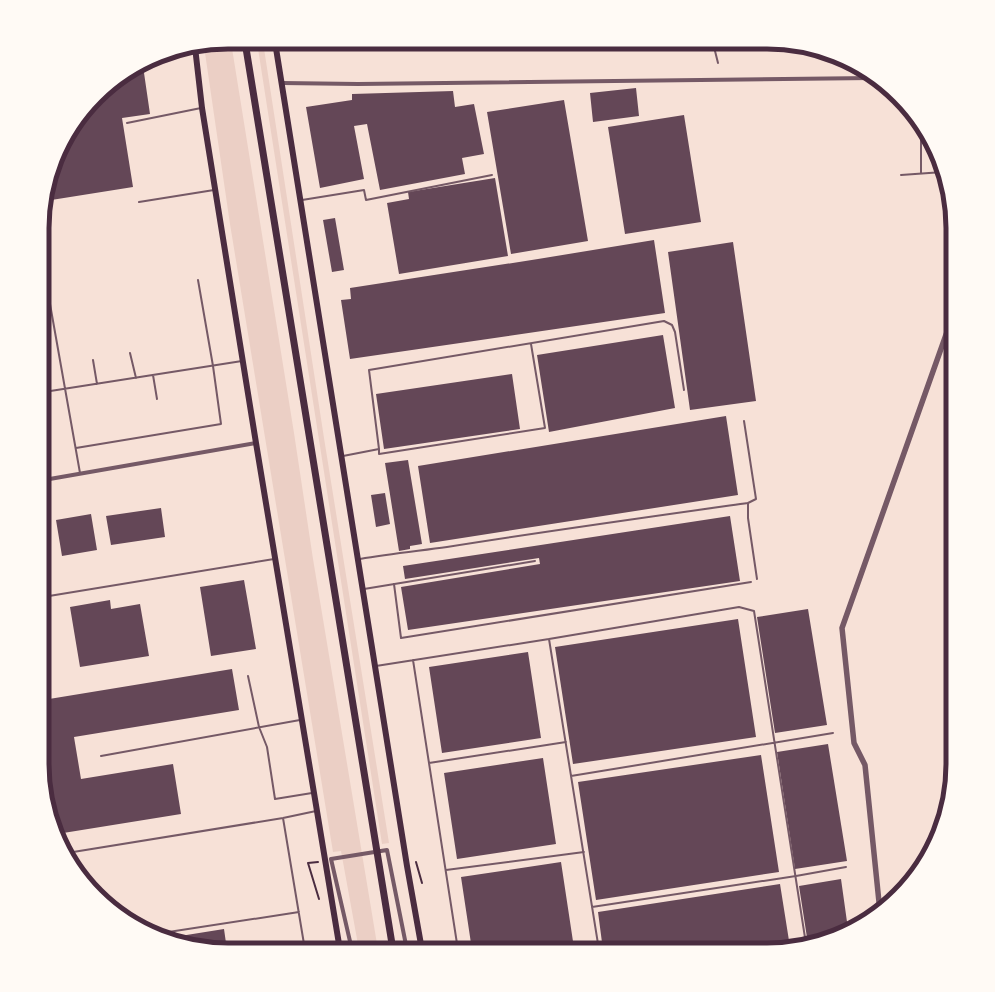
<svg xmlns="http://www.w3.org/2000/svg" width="995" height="992" font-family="'Roboto Condensed',sans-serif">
	<rect width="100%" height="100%" fill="#f7e1d7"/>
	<path fill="#ebcfc5" d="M231,42L294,433L313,559L378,950H359L341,851L333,852L230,224L204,46Z
		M257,42H263L324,438L389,843L382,844Z"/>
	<path fill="#644757" d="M143,66L150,114L122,118L133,187L45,201L46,192L67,135L105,88Z
		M636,88L639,116L593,122L590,93Z
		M453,91L455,107L474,104L484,154L462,158L465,174L380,190L367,124L354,126L364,179L320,188L306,107L352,100V94Z
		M564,100L588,241L511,254L487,112Z
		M684,115L701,222L625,234L608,127Z
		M495,178L508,256L399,274L387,203L409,199L408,192Z
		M335,218L344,270L332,272L323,220Z
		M654,240L665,313L350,359L341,300L351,299L350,288L538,259Z
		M733,242L756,401L690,410L668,252Z
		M663,335L675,408L549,432L537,355Z
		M512,374L520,429L384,449L376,394Z
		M726,416L738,495L430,543L418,466Z
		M408,460L422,544L410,546V549L399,551L385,463Z
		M385,493L390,524L376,527L371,495Z
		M161,508L165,537L111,545L106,516Z
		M91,514L97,550L62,556L56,520Z
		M730,516L740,581L408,630L401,587L540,564L539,558L405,579L403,566Z
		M244,580L256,649L211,656L200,587Z
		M110,600L111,609L140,604L149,656L80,667L70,607Z
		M808,609L827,725L775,733L757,617Z
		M738,619L756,737L573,764L555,647Z
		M528,652L541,738L442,753L429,667Z
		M232,669L239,710L74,737L81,779L173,764L181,814L57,834L52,824L42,776L43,700Z
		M828,744L847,861L795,869L777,752Z
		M761,755L779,872L596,900L578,782Z
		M543,758L556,844L457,859L444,773Z
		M561,862L574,948L564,950H472L461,877Z
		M841,879L848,929L827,940L808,944L799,886Z
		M780,884L790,947L779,950H603L598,912Z
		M224,929L227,950H216L174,937Z"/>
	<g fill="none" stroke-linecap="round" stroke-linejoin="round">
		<path stroke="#4a2c40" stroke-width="2" d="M318,862L308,863L319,899
			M416,862L422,883"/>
		<path stroke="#755966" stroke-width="2" d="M713,43L718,63
			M127,123L201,108
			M921,126V173
			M901,175L943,172
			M302,200L364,190L366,200L492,175
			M139,202L214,190
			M50,304L80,473
			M130,353L136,378
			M93,360L97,384
			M153,375L157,399
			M44,392L242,361
			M744,421L756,499L748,503V518L757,579
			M76,448L221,424L213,366L198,280
			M379,449V454L545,428L531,344
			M343,456L379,449L369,370L664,321L672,325L675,332L684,390
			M360,559C389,554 418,551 447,547C547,531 648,517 748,503
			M394,584L401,638L751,582
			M364,589L535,561
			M43,597L274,559
			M549,639L599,950
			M413,660L458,950
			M376,666L549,639L739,607L754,611L806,944
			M248,676L259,727L267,747L275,799L312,793
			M101,756L300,720
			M429,763L566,742
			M571,776L833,733
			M283,818L305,950
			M67,853L283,818L316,811
			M446,870L584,852
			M592,907L796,876L846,867
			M162,933L299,912"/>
		<path stroke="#755966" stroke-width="4" d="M282,83L358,84L872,78
			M44,480L256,443
			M352,950L331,859L387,850L407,950"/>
		<path stroke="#755966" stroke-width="5.5" d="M880,912L865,765L854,743L842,628L953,315"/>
		<path stroke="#4a2c40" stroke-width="6" d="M275,42L407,866L422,950
			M195,47L202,108L256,443L340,950"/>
		<path stroke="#4a2c40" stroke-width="7" d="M245,42L393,950"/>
	</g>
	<path d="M0 0H995V992H0ZM228 49H767A179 179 0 0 1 946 228V764A179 179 0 0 1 767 943H228A179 179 0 0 1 49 764V228A179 179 0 0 1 228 49Z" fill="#fffaf5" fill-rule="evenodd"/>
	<path fill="none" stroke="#4a2c40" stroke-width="5" d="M228 49H767A179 179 0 0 1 946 228V764A179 179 0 0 1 767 943H228A179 179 0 0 1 49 764V228A179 179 0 0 1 228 49Z"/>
</svg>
